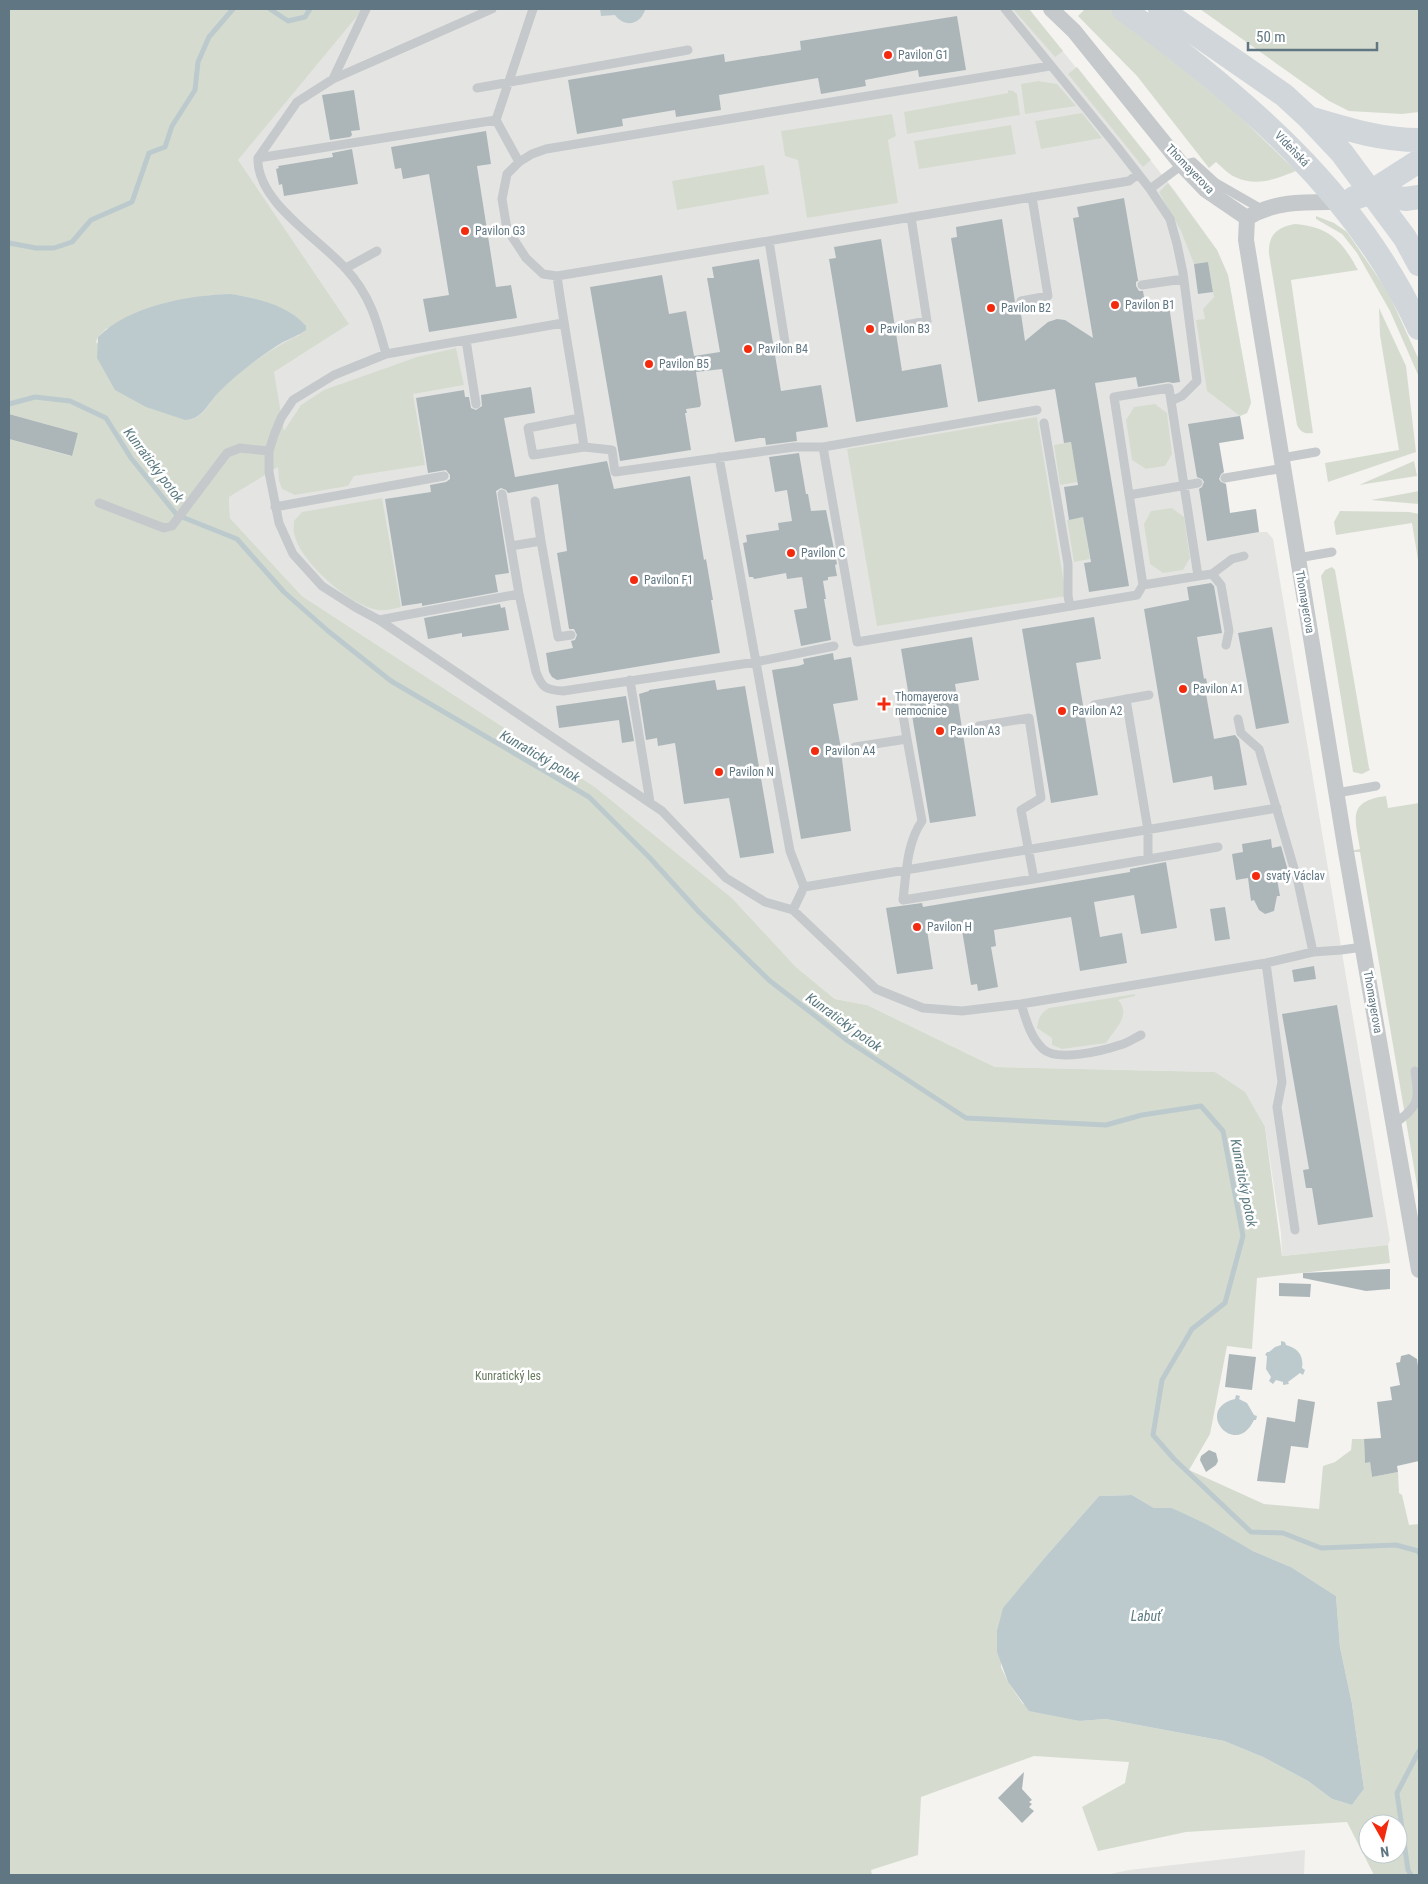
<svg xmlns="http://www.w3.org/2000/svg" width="1428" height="1884" font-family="'Roboto Condensed',sans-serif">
	<rect width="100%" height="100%" fill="#f4f3ef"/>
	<path fill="#e4e5e3" d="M254,9H1029L1175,191L1217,250L1228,275L1251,403L1247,413L1240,416L1244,439L1219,443L1230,513L1256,509L1259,532H1267L1273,539L1390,1240L1388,1245L1282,1256L1281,1233L1265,1127L1215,1072L995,1067L867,1005L835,999L796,967L732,898L595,787L302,596L230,518L229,497L179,417Z
		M1305,1850L1304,1875H1106L1129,1870Z"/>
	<path fill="#d5dccf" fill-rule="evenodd" d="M9,9H363L238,160L349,324L274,372L284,431L301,405L324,390L417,357L456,348L464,385L413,394L425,465L354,476L348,486L295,495L282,489L279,481L278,467L229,497L230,518L302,596L595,787L732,898L796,967L835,999L867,1005L995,1067L1215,1072L1245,1092L1265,1127L1282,1256L1388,1245L1390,1263L1257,1278L1252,1349L1227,1346L1210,1434L1189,1470L1264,1504L1319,1509L1323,1466L1335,1462L1351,1450L1352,1439H1364L1365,1462H1370L1372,1477L1398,1472L1399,1493L1402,1495L1409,1525L1419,1524V1875H1374L1347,1822L1186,1832L1098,1851L1082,1807L1125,1783L1129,1762L1034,1756L921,1797L918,1855L871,1870L872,1875H9V439L71,456L78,433L9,414ZM231,294L253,298L300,335C274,346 237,372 217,394C211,401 206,412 197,417C191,421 184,420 179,417L96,342L98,337L106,329L208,295ZM1132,1495L1154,1508H1172L1253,1551L1291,1567L1336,1596L1340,1647L1352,1704L1364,1789L1352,1805L1332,1799L1308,1781L1263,1757L1224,1741L1106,1719L1080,1721L1023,1704L1008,1682L1001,1667L1004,1608L1047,1555L1099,1496ZM1368,1824H1398V1854H1368Z
		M1013,9H1029L1063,51L1055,57Z
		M1085,9H1109L1119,16L1234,111L1296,171C1276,179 1256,187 1235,177C1228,174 1222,167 1216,162L1209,168L1137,76L1078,16Z
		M1200,9H1419V112L1402,114L1349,111L1329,101Z
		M1077,67L1151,160L1143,167L1068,74Z
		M1038,81L1057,84L1076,106L1025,114L1021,84Z
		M1008,90L1013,91L1017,94L1020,115L907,134L904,112L1008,93Z
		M1082,113L1102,138L1041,149L1035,121Z
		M892,114L896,136L888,140L898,203L807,218L798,160L785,156L781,131Z
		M1011,125L1016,154L919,169L914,141Z
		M764,165L769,194L677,210L672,181Z
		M1168,183L1217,250L1228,275L1251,403L1247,413L1240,416L1207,391L1196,320L1205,319L1203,309L1214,297L1208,262L1194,264L1181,231L1159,192Z
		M1316,216L1334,223L1347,232L1388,292L1419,360V377L1390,311L1357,253L1342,234L1316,219Z
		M1295,224C1330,227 1342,241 1358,270L1291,280L1313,433C1305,434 1301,433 1297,425L1269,254C1268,235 1277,227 1295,224Z
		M1379,308L1406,366L1416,452L1328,482L1325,463L1399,450L1380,335Z
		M1155,404L1167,413L1172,454L1165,466L1146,469L1132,460L1126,420L1134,407Z
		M1037,417L1066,596L877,626L847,449Z
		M1071,442L1078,482L1060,485L1054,445Z
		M1414,461L1417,476L1359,485Z
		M1419,491V504L1371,500Z
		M382,498L401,607C393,609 385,611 378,610C350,606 299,561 294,533C293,530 294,525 294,521L302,512Z
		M1172,508L1184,517L1190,558L1183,570L1163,573L1150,564L1144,524L1151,511Z
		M1340,511L1409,512L1419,514V566L1412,523L1336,535L1334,522Z
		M1083,517L1090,559L1074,562L1067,520Z
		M1332,567L1335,570L1369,768L1370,770L1362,774L1353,772L1321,576L1325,570Z
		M1386,796L1388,808L1419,803V1197L1360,852H1346L1360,849C1355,818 1347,801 1386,796Z
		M1135,994V996L1118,1000C1132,1015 1115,1029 1106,1043L1062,1049L1052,1045V1038L1037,1028C1038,1018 1041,1013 1049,1008Z"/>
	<path fill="#bccace" d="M600,9H654L645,10C640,25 625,28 615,15L601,16Z
		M231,294C256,298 288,305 306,326V330C299,335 291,338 283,342C260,356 237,374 219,392C208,403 202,420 185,420L146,407L115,390L97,358L98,337C129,306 188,295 231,294Z
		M1281,1341L1285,1342L1286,1345C1298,1348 1304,1356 1302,1368L1305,1370L1303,1375L1300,1373L1288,1382L1289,1384L1283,1385V1382L1276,1380L1273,1384L1269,1381L1271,1377L1266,1369L1267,1356L1265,1355L1267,1352H1269L1275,1347L1281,1345Z
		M1236,1395L1240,1396L1239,1399L1247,1403L1254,1415L1257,1416L1256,1420H1254C1235,1460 1193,1409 1235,1399Z
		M1132,1495L1154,1508H1172L1206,1524L1253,1551L1291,1567L1336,1596L1340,1647L1352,1704L1364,1789L1352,1805L1332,1799L1308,1781L1263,1757L1224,1741L1106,1719L1080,1721L1029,1711L1008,1682L997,1652V1631L1003,1608L1047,1555L1099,1496Z"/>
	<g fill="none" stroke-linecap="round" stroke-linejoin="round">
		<path stroke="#bccace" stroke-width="5" d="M270,9L288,21L305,17L310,9
			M9,243L36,248H54L72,242L91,220L132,202L149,153L165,147L172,126L195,90L198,62L209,37L233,9
			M9,404L35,397L70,401L106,418L131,458L177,515L237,539L284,592L328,631L391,681L589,797L649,857L699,912L770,981L848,1041L966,1118L1106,1125L1142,1115L1201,1106L1223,1131L1243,1236L1225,1303L1192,1329L1162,1380L1153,1435L1174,1459L1251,1532L1283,1533L1321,1548L1396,1545L1418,1551L1419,1553
			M1411,1875L1408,1870L1397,1793L1419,1751"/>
	</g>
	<path fill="#acb6b9" d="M957,16L966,70L919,77L918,70L865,80L866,86L821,94L818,78L719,95L721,110L676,117L675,110L622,119L623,126L577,134L568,80L724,54L725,62L801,50L800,41Z
		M354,90L360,130L351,131L352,135L350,137L330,140L322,95Z
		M486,131L491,164L477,166L496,287L511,285L517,318L429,332L423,299L449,295L429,174L403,179L401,168L395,169L391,147Z
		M352,149L358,184L284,196L282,184L279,185L276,169L279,168L278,166L333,157L332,153Z
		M1124,198L1138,280H1139L1136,282V286L1139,291H1143L1146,309L1169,305L1180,382L1173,383L1168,382L1138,387L1136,377L1095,383L1129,586L1089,592L1084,563L1091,562L1083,517L1069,520L1064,487L1078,485L1071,442L1064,443L1055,389L978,402L951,238L957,237L956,227L1002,219L1015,302L1020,307L1025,341L1048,322L1057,319L1065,320L1093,338L1073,218L1079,217L1077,207Z
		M881,239L902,371L941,364L948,407L856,422L829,259L836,258L834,247Z
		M759,259L781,391L821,385L828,427L796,432L797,441L766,445L765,438H760L735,442L722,369L696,372L701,404L700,407L686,409L687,413H685L691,450L620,461L590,287L662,275L669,314L686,311L694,356L720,352L707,278H714L712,267Z
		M1208,262L1213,292L1198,294L1194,264Z
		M531,387L535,413L504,418L515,477L607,461L614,489L690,476L704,560L706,559L713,600H711L720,653L557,680L552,677L549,672L546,653L573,648L571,641L575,640L577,635L574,629H569L557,553L567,551L558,484L508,493L506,490L501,488L496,491L509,573L495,575L498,592L422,606V603L402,606L385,499L431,492L430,485L446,482L450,479V475L446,470L428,473L416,398L464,390L465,397H469L471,408L476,410L482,406L481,395Z
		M9,414L78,433L72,456L9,439Z
		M1240,416L1244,439L1219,443L1224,472L1221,474L1219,479L1221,482L1226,484L1230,513L1256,509L1259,532L1207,541L1199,489L1202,487L1204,482L1202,479L1197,477L1188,424Z
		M799,453L806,494H808L811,511L826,510L837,564L835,565L837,576L828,577V580L823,581L826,599H824L831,640L801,646L794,610L807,608L802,577L787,579L786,573L754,579L753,577H749L743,543L747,542L746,535L779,530L778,523L792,521L787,490L775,492L769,457Z
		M1211,583L1214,586L1222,633L1197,637L1204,679L1206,678L1209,693L1206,694L1214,739L1235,735L1239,740L1247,785L1214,790L1212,776L1173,783L1144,609L1189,600L1187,587Z
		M500,604L501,608L505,607L509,630L462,637V633L428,639L424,618Z
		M1094,617L1101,659L1076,663L1098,795L1051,803L1022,629Z
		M1272,627L1289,723L1256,729L1238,633Z
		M972,637L979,680L955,684L976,816L930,823L901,649Z
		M833,653L834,660L851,657L858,700L833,704L840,743L851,831L801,839L772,670L798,666L804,664L803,659Z
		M715,680L717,690L745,686L774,853L740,858L729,798L684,804L675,743L658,746L657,738L646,740L639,694L649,691V690Z
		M626,696L634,741L622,743L619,720L559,728L556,706Z
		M1271,839L1272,848L1281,846L1288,871L1276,873L1280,896H1277L1274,911L1265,914L1259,910L1254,900L1251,901L1248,878L1236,880L1232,854L1243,852L1242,844Z
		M1166,862L1177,928L1141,934L1134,895L1094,902L1100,937L1122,933L1127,963L1080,971L1071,917L994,930L996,946L991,947L998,987L978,991L977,984L971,985L961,924L927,930L933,969L897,974L886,908L922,903L923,907L1130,872V869Z
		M1225,907L1230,939L1215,941L1210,909Z
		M1314,966L1316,979L1294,982L1292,970Z
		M1337,1005L1373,1217L1318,1225L1312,1188H1306L1303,1170L1309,1169L1282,1014Z
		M1390,1269V1289L1366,1291L1303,1278V1273Z
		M1279,1283L1311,1284L1310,1297L1279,1296Z
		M1229,1354L1256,1357L1252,1390L1225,1387Z
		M1409,1354L1417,1359L1419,1373V1461L1397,1466L1398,1472L1372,1477L1370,1462L1365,1463L1364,1439L1381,1438L1377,1402L1392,1400L1390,1387L1400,1385L1396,1363L1400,1362L1401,1356Z
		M1298,1399L1315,1402L1308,1448L1291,1446L1285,1483L1257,1481L1267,1417L1295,1422Z
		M1209,1450L1216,1453L1218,1461L1216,1465L1206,1472L1200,1460L1201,1456Z
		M1024,1772L1022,1789L1032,1800L1029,1802L1032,1804L1029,1807L1034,1811L1022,1823L998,1798Z"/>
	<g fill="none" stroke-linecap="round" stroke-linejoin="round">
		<path stroke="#c5c9cb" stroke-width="9" d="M1005,9L1115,144L1150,189L1170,219L1177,244L1183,273L1197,381L1182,396L1171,401
			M1050,66L546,149L532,154L519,162L507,174L502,199L507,229L526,258L543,274L557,276L1129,181L1138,174
			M333,79L366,9
			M477,88L688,50
			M258,158L496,120
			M519,162L496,120L533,9
			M1150,189L1182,165L1193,162L1216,183L1263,210
			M769,241L785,342
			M346,268L377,251
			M557,276C565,333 576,390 584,447L533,455L528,428L580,418
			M1142,285L1183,279
			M1021,301L1048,296L1032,197
			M563,323L386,354L334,375L293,400L281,418L274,435L269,451V472L279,523L293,554L322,586L355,607L379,620L662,811L726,878L765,902L793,910L876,989L923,1008L962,1011L1021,1004L1266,963L1313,952L1341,950L1363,947
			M906,325L927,321L911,217
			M466,340L476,404
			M386,354C377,321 370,295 346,269C320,239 256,202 258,158L297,102L333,79L492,9
			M1169,388L1198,576L1143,585L1114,397Z
			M1044,423L1068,564V596L1070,606
			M584,447L612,450L615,472L794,447H823L1037,410
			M823,447L857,642L1137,595L1143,585
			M719,457L790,851L804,887L793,910
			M1282,458L1316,452
			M1225,478L1284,468
			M502,494L519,594L536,672C542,688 546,690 563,691L756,662L834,646
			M1129,495L1198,483
			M535,501L541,541
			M99,503L164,528L172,526L227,453L240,448L269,451
			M275,507L444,476
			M511,546L541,541L558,637L571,635
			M1298,558L1332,552
			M1212,574L1232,559L1244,556
			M1198,576L1212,574L1221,585L1229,631L1226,645
			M379,620L519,594
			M630,680L650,802
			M900,697L907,739
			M1126,699L1148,830V858
			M1094,705L1149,695
			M1238,719L1241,733L1259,749L1298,882L1313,952
			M979,726L1029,718L1041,798L1021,810L1034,879
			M855,747L907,739L922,821C907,842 906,874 903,900L1034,879L1218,847
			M1337,793L1376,786
			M804,887L1277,808
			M1266,963L1282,1082L1277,1107L1295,1230
			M1021,1004C1026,1019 1030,1037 1043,1049C1057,1062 1102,1051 1120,1045C1128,1043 1134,1038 1141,1035
			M1394,1124C1420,1105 1419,1101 1415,1071"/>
		<path stroke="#c5c9cb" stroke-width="16" d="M1051,9L1074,31L1182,165L1206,190L1247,218
			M1247,218L1246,240L1346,852L1419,1270
			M1247,218C1275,200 1309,202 1341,202"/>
		<path stroke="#d0d6da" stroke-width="24" d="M1123,9C1241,95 1357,192 1419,328
			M1160,9L1284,95L1309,118L1342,153L1405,238L1419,264
			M1309,118C1346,129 1381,140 1419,140
			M1369,193L1405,199L1419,197
			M1354,198L1369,193L1419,161"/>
	</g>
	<g fill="#f42a0f" stroke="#fff" stroke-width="2">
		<circle cx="888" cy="55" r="5"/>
		<circle cx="465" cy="231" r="5"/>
		<circle cx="1115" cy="305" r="5"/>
		<circle cx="991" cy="308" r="5"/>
		<circle cx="870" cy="329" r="5"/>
		<circle cx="748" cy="349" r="5"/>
		<circle cx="649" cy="364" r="5"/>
		<circle cx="791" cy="553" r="5"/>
		<circle cx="634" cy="580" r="5"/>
		<circle cx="1183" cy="689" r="5"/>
		<path d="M881.5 696.5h5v5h5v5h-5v5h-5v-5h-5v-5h5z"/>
		<circle cx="1062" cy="711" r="5"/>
		<circle cx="940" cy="731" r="5"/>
		<circle cx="815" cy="751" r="5"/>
		<circle cx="719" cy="772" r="5"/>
		<circle cx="1256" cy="876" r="5"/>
		<circle cx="917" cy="927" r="5"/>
	</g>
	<g text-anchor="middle" stroke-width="5" stroke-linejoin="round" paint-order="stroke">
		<g font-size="12" fill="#607783" stroke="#fff" text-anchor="start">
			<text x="898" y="59">Pavilon G1</text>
			<text x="475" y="235">Pavilon G3</text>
			<text x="1125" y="309">Pavilon B1</text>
			<text x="1001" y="312">Pavilon B2</text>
			<text x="880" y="333">Pavilon B3</text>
			<text x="758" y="353">Pavilon B4</text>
			<text x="659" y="368">Pavilon B5</text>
			<text x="801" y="557">Pavilon C</text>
			<text x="644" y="584">Pavilon F1</text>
			<text x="1193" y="693">Pavilon A1</text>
			<text x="895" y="701">Thomayerova<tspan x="895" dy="14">nemocnice</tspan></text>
			<text x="1072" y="715">Pavilon A2</text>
			<text x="950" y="735">Pavilon A3</text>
			<text x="825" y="755">Pavilon A4</text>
			<text x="729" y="776">Pavilon N</text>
			<text x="1266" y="880">svatý Václav</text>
			<text x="927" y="931">Pavilon H</text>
		</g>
		<g font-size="12" fill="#607783" stroke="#fff">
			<text transform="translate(1292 149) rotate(46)" y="4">Vídeňská</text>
			<text transform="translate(1190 169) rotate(46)" y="4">Thomayerova</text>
			<text transform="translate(1305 602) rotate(80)" y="4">Thomayerova</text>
			<text transform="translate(1373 1002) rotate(80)" y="4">Thomayerova</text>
		</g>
		<g font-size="12" fill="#687a5f" stroke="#fff">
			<text x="508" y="1380">Kunratický les</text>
		</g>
		<g font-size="14" font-style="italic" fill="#5b7b81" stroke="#fff">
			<text transform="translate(154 465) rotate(53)" y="5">Kunratický potok</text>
			<text transform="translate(540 756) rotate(30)" y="5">Kunratický potok</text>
			<text transform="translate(844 1022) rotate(36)" y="5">Kunratický potok</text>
			<text transform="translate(1244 1183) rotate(79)" y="5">Kunratický potok</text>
			<text x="1146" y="1621">Labuť</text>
		</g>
	</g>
	<rect width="1428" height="1884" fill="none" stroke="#607783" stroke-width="20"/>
	<g transform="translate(1383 1839) rotate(172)"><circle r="24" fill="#ffffff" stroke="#bfc9cd"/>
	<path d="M0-4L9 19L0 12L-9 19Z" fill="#f42a0f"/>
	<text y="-8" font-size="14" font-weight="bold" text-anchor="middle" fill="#607783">N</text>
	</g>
	<path d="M1248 42v8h129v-8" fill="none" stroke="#607783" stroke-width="2.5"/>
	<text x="1256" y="42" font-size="15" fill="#607783" stroke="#ffffff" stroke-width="4" paint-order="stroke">50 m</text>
</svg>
